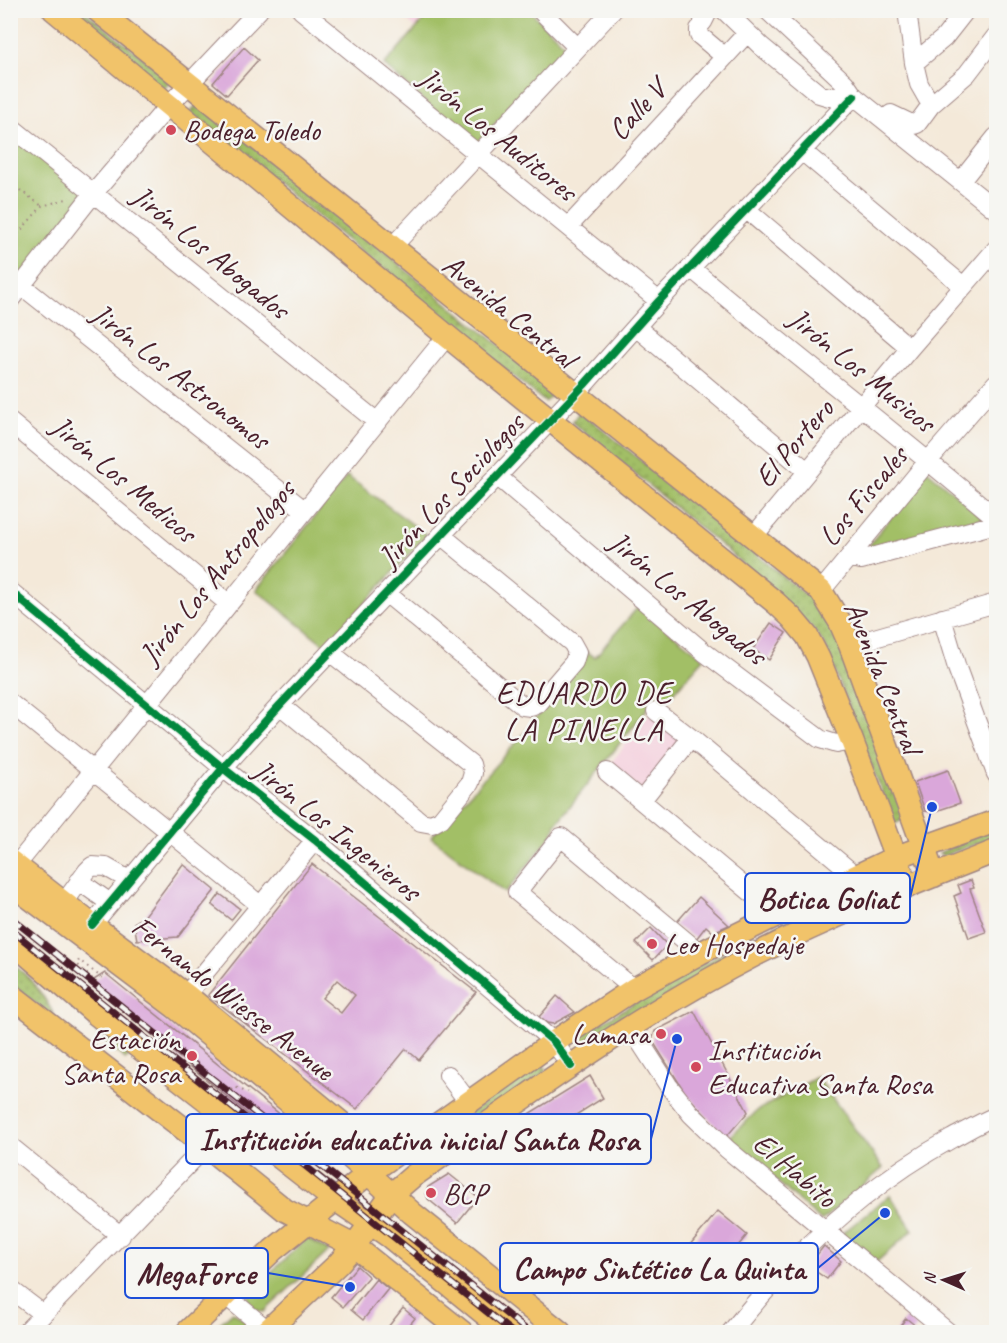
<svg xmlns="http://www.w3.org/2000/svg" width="1007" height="1343" font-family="Caveat,sans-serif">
	<defs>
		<pattern id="grass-dots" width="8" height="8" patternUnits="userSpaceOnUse" patternTransform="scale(1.5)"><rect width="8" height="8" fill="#a2bf66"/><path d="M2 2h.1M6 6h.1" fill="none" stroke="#869b54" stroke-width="1.8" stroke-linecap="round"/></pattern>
	</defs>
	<rect width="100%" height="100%" fill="#f6f6f2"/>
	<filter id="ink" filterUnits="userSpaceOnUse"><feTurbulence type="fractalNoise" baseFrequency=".0167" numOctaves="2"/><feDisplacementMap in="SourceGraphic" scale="12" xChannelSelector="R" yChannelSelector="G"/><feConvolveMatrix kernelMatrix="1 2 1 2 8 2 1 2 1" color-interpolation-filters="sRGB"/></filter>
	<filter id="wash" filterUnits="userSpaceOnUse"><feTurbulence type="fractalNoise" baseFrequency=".008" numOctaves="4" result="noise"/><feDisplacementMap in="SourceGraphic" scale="24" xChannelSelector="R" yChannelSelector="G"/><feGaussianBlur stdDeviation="1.35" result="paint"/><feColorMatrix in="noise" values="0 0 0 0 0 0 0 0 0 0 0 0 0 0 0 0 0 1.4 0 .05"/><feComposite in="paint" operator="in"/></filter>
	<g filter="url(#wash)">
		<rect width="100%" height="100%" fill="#f4e9d9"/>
		<path fill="#f4cfdd" d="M396,11H432L416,28Z
			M650,713L684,740L644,791L610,764Z"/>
		<path fill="url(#grass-dots)" stroke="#766f48" stroke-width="1.5" d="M65,11H84L171,80L164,89Z
			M199,103L556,391L545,402L190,112Z
			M580,411L811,599L830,621L909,817L894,824L825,645L814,630L728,551L572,422Z
			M996,826V837L948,854L943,856L939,853Z
			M892,872L895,877L780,932L587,1045L581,1035C679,975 785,916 892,872Z
			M10,963C32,976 45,998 56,1019L11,984Z
			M86,1016L132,1053L125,1059C109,1046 96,1035 86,1016Z
			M540,1064L545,1067L546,1071L417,1164L410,1155Z"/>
		<path fill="#a2bf66" stroke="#766f48" stroke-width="1.5" d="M432,11H530L567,47L474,146L384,65Z
			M11,134L85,192L11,291Z
			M927,470L984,519L864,552Z
			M347,476L427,535L326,646L256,590Z
			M638,607L704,658L660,708L651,704L556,824L553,834L505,893L431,837L529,728L585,651L595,657Z
			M817,1077L883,1168L821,1221L729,1138L758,1110Z
			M890,1195L913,1230L873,1265L839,1236Z
			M307,1238L329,1251L264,1312C254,1310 245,1304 249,1293Z
			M233,1312L245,1321L247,1327L245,1332H210Z"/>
		<g id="blocks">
			<path fill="#daa7da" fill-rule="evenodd" d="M244,47L258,60L227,95L213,83Z
				M771,623L786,633L769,660L753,649Z
				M948,770L960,803L933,812L925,811L915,782Z
				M183,864L215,890L178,937L137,940L134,923L144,917Z
				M312,864L476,992L419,1060L406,1049L357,1109L208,995ZM337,980L355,995L341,1013L322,998Z
				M971,880L974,888L970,889L986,932L969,938L954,896L961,893L958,885Z
				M220,894L240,909L231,920L212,905Z
				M699,897L729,925L713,932L706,926L696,939L674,925Z
				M651,928L667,945L653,960L636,943Z
				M105,973L298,1129L287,1146L89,983Z
				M557,996L575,1012L553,1024L547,1023L539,1017Z
				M694,1011L748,1112L726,1137L686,1094L652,1040L655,1031Z
				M590,1076L603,1098L541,1137L527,1115Z
				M449,1174L478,1197L457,1223L428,1199L426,1193L428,1187Z
				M718,1211L747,1235L703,1288L674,1264Z
				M824,1246L841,1261L827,1279L808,1266Z
				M357,1266L369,1277L343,1307L331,1297Z
				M376,1279L388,1289L363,1320L351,1310Z
				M403,1308L415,1318L404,1332H384Z
				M906,1318L917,1327L913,1332H896Z"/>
		</g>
	</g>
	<g filter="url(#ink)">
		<use href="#blocks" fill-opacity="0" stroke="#9f8482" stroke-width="1.5"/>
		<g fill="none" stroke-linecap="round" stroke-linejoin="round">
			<defs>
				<path id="minor" d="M301,10L659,301
					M540,10L577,47
					M724,10L761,46L819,94L829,97L854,96
					M767,10L845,83L854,96L996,210
					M907,10L914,63L919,84L931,105
					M703,22L709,10
					M699,29V35L725,57
					M914,63L944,38L966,10
					M891,114L914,125L917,124L931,105L967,74L996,36
					M10,126L376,421
					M802,151L963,286
					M961,181L996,137
					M747,210L910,348
					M568,227L747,33
					M391,248L613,10
					M691,268C791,353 896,432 996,518
					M22,286L304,510
					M10,300L93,194L169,105L259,10
					M636,327L807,471
					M10,422L229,604
					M497,476L704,652L820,739L836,744L852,741
					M753,537L910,348L996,249
					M849,557L861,560L996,524
					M10,591L223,768L315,840L554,1042L571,1066
					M821,591L929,460L996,383
					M386,593L523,706L531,707L538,704L574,662L577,652L572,643L441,535
					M942,618L957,668L996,774
					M850,645L996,603
					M10,703L260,905
					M280,705L421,822L432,824L441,819L470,783L473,773L471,764L331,653
					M656,711L691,738L856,876
					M607,772L777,914
					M642,800L691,738
					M10,873L447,336
					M79,881L110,903
					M64,903L87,871L92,866L106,867L129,880
					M92,925L223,768L280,705L584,385L659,301L854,96
					M634,989L517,892L561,837L700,953
					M186,995L315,840
					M631,1028L668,1085L691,1114L727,1149L948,1332
					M448,1075L469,1103
					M10,1146L121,1236
					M10,1289L43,1314
					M225,1295L270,1332
					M26,1332L206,1146
					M731,1332C792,1255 864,1187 951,1139C966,1131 981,1122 996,1116"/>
				<path id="major" d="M54,10L447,336L776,603L792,618L807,636L818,657L852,741L907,887
					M97,10L821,591L840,622L850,645L934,876
					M10,861L92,925L186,995L362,1140L369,1173
					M10,883L175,1007L288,1101L412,1213L560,1332
					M10,940L96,1014L323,1191L390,1237L507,1332
					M10,994L206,1146L285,1210L354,1246L462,1332
					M187,1332L273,1250L369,1173L554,1042L634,989L700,953L856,876L896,857L996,821
					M266,1332L338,1264L354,1246L392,1194L413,1176C524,1098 634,1017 755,955C833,915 915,883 996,851"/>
			</defs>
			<use href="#minor" stroke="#9f8482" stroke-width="20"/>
			<use href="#major" stroke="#9f8482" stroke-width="25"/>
			<path stroke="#9f8482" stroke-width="2" stroke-dasharray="1.5 4.5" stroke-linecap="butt" d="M10,183L42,206
				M10,243L42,206L70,198
				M101,987L77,964L79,960L106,981
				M232,1090L235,1087L248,1093"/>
			<use href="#minor" stroke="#fff" stroke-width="18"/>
			<use href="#major" stroke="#f1c36a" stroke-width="22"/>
			<defs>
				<path id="rail" d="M10,917L529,1332
					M10,929L512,1332"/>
			</defs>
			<use href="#rail" stroke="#4a1f2b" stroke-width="7"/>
			<use href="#rail" stroke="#f6f6f2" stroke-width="4.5" stroke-dasharray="14" stroke-linecap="butt"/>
			<defs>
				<path id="cycleway" d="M10,591L223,768L315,840L554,1042L571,1066
					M92,925L223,768L280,705L584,385L659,301L854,96"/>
			</defs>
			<use href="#cycleway" stroke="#f6f6f2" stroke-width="11"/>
			<use href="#cycleway" stroke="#00873e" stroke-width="8"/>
		</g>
	</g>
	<g fill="#d1495b" stroke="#f6f6f2" stroke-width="2">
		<circle cx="171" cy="130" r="6"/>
		<circle cx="652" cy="944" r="6"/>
		<circle cx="661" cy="1034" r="6"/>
		<circle cx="192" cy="1056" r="6"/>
		<circle cx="696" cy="1067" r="6"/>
		<circle cx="431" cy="1193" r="6"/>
	</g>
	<g text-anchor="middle" stroke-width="5" stroke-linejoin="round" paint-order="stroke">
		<g font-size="30" fill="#4a1f2b" stroke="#f6f6f2">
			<text transform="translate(637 110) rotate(-47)" y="10">Calle V</text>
			<text transform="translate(498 134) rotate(39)" y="10">Jirón Los Auditores</text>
			<text transform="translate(211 252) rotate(39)" y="10">Jirón Los Abogados</text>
			<text transform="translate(509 311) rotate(39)" y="10">Avenida Central</text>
			<text transform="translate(862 370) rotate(39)" y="10">Jirón Los Musicos</text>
			<text transform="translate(181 376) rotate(38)" y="10">Jirón Los Astronomos</text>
			<text transform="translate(794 443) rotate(-50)" y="10">El Portero</text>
			<text transform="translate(124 479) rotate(40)" y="10">Jirón Los Medicos</text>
			<text transform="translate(451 490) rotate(-47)" y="10">Jirón Los Sociologos</text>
			<text transform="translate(863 496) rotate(-50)" y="10">Los Fiscales</text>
			<text transform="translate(217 572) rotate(-51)" y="10">Jirón Los Antropologos</text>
			<text transform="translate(688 598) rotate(39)" y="10">Jirón Los Abogados</text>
			<text transform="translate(883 677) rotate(68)" y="10">Avenida Central</text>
			<text transform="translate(337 830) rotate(39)" y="10">Jirón Los Ingenieros</text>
			<text transform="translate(233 998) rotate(38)" y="10">Fernando Wiesse Avenue</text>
			<text transform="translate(795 1170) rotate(40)" y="10">El Habito</text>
		</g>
		<g font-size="30" fill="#4a1f2b" stroke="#f6f6f2" text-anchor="start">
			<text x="183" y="140">Bodega Toledo</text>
			<text x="664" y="954">Leo Hospedaje</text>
			<text x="649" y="1044" text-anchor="end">Lamasa</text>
			<text x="180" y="1049" text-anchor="end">Estación<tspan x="180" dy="34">Santa Rosa</tspan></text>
			<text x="708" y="1060">Institución<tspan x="708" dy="34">Educativa Santa Rosa</tspan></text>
			<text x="443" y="1203">BCP</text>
		</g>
		<g font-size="32" letter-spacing="1.5" fill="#4a1f2b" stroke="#f6f6f2">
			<text x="584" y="703">EDUARDO DE<tspan x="584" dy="37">LA PINELLA</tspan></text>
		</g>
	</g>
	<path fill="none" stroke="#1d4ed8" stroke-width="2" d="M932 807L910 898M677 1039L651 1139M885 1213L818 1268M350 1287L268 1273"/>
	<g fill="#1d4ed8" stroke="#f6f6f2" stroke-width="2">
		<circle cx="932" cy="807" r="6"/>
		<circle cx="677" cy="1039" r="6"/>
		<circle cx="885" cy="1213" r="6"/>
		<circle cx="350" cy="1287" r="6"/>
	</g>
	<g fill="#f6f6f2" stroke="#1d4ed8" stroke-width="2">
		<rect x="745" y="873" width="165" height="50" rx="6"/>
		<rect x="186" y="1114" width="465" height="50" rx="6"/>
		<rect x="500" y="1243" width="318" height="50" rx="6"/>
		<rect x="125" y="1248" width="143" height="50" rx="6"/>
	</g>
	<g font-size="32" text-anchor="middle" font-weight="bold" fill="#4a1f2b">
		<text x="828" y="909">Botica Goliat</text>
		<text x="419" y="1150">Institución educativa inicial Santa Rosa</text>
		<text x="659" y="1279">Campo Sintético La Quinta</text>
		<text x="196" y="1284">MegaForce</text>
	</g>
	<rect width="1007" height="1343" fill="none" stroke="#f6f6f2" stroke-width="36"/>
	<g transform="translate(944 1280) rotate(273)" stroke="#f6f6f2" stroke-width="4.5" paint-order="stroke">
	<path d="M0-4.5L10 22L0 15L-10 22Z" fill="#4a1f2b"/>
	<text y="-9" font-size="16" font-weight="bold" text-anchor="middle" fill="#4a1f2b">N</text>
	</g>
</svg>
